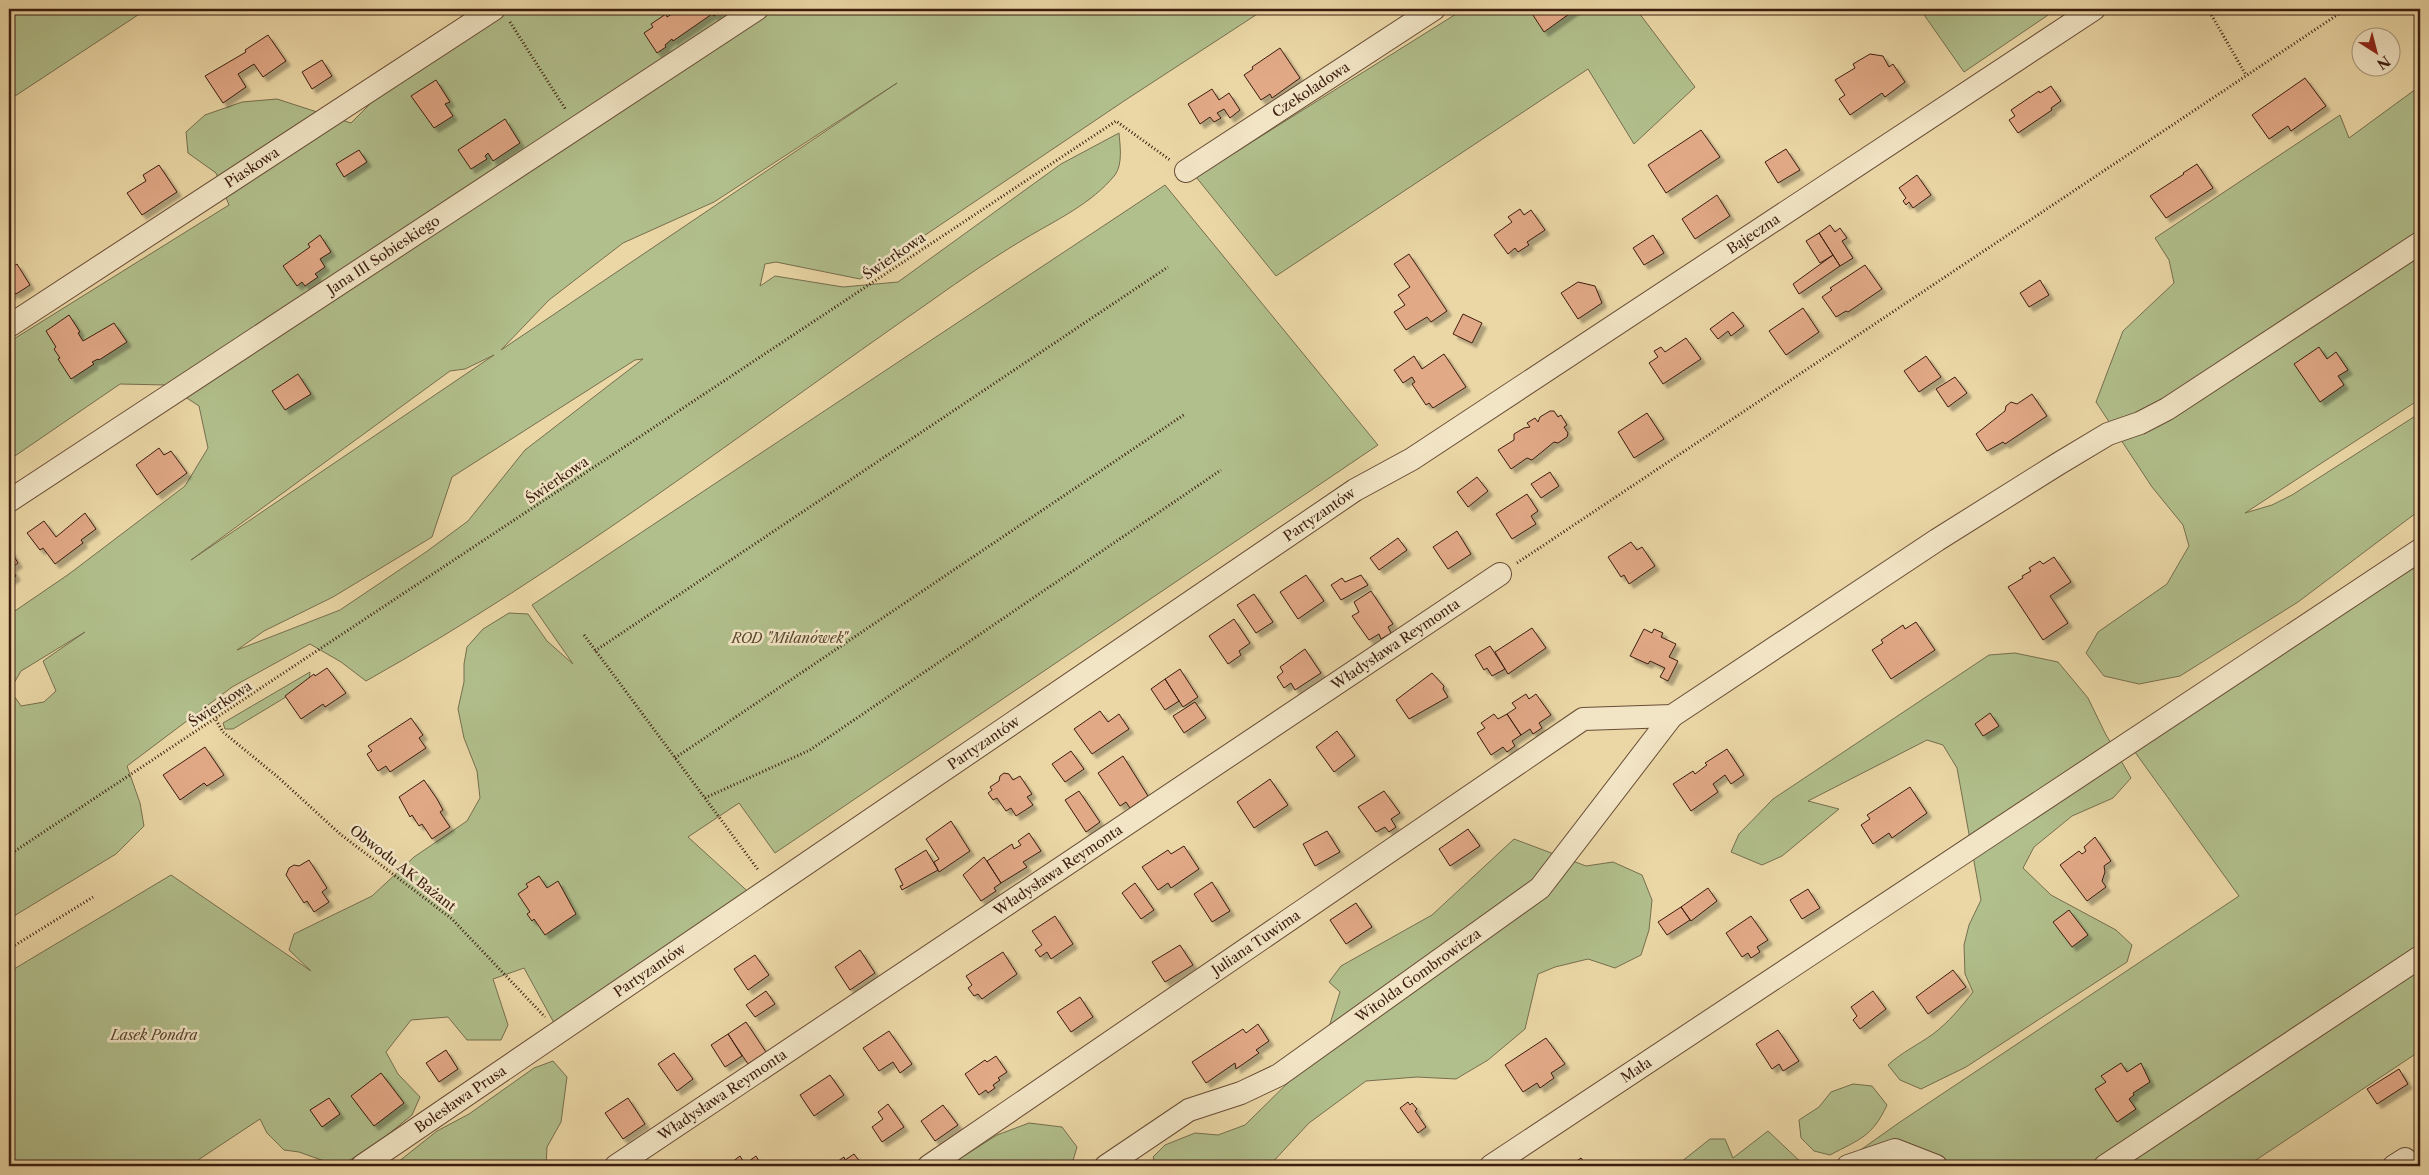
<svg xmlns="http://www.w3.org/2000/svg" width="2429" height="1175" font-family="'Libre Caslon Text',serif">
	<defs>
		<filter id="shadow"><feDropShadow dx="4.5" dy="4.5" stdDeviation="1" flood-color="#0004"/></filter>
	</defs>
	<rect width="100%" height="100%" fill="#ebd7a6"/>
	<filter id="stains"><feTurbulence type="fractalNoise" baseFrequency=".004" numOctaves="4"/><feColorMatrix values="0 0 0 0 .2 0 0 0 0 .09 0 0 0 0 .02 0 0 0 .5 -.17"/></filter>
	<radialGradient id="worn" r=".72"><stop offset=".6" stop-color="#630" stop-opacity="0"/><stop offset="1" stop-color="#630" stop-opacity=".3"/></radialGradient>
	<path fill="#b1bf8c" stroke="#766e4e" fill-rule="evenodd" d="M9,9H147L9,100Z
		M510,9H1265L1124,101L860,279L776,262L765,264L760,286L775,276L843,287L898,282L1061,164L1119,133C1120,145 1123,164 1115,175C1091,204 1058,219 1026,238C994,257 962,279 931,301C745,430 564,570 366,681L341,662L310,644L232,687L127,766L140,803L144,826L116,854L9,919V615L69,574L185,486L208,448L199,406L167,385L120,384L9,460V342L229,205L216,173L188,153L186,132L205,115L242,102L277,99L351,123L378,96ZM897,83L501,350L549,300L623,243L714,202ZM494,355L191,560L450,371L465,369ZM643,359L525,450L468,521L426,552L340,610L237,650L264,631L333,597L432,537L452,477L635,360ZM85,632L43,661L56,691L44,702L21,706L10,690L21,671Z
		M1464,9H1636L1695,87L1634,144L1588,69L1276,276L1196,177Z
		M1920,9H2057L1964,72Z
		M2420,86V399L2245,513L2272,505L2292,495L2420,413V510L2298,602L2180,676L2139,684L2104,676L2086,653L2098,632L2167,584L2189,546L2183,525L2152,487L2096,402L2123,331L2174,283L2169,260L2155,238L2340,115L2349,138Z
		M1165,185L1378,445L775,853L739,803L688,837L755,898L559,1032L524,968L493,979L508,1025L501,1040H467L448,1017L411,1020L386,1052L398,1074L420,1097L412,1115L369,1150L338,1166L299,1152L284,1150L267,1133L260,1119L198,1160L202,1166H9V972L171,875L311,971L289,950L294,934L372,896L414,857L467,821L480,798L477,771L464,738L458,709L464,682V664L467,647L483,629L509,613L528,614L547,641L573,664L532,605Z
		M2420,564V1051L2247,1166H1838L1900,1122L2239,896L2132,748Z
		M2015,653L2058,662L2088,698L2105,733L2131,778L2113,798L2072,816L2034,847L2023,868L2051,895L2116,930L2132,945L2127,962L1966,1067L1921,1089L1900,1080L1888,1065C1902,1052 1918,1045 1933,1034C1949,1022 1961,1007 1973,992L1965,974L1964,945L1969,925L1981,900L1957,768L1943,745L1927,740L1808,801L1839,809L1782,856L1762,865L1731,852L1739,834L1773,799L1989,655Z
		M310,672L309,683L233,729H225L223,723Z
		M1514,839L1586,866L1613,862L1642,875L1652,900L1649,930L1641,955L1615,968L1588,959L1555,967L1538,974L1525,1029L1488,1060L1456,1079L1417,1077L1366,1081L1309,1123L1269,1166H1156L1153,1157L1165,1145L1195,1133L1218,1135L1245,1125L1310,1061L1324,1043L1340,992L1329,982L1341,966L1432,915Z
		M553,1061L567,1077L561,1122L547,1147L546,1166H393L437,1131L469,1114L534,1068Z
		M1853,1084L1872,1086L1887,1105C1872,1137 1860,1139 1830,1155L1814,1151L1801,1138L1799,1120L1819,1107L1831,1092Z
		M1029,1123L1062,1127L1077,1147L1072,1164L1070,1166H948L997,1135Z
		M1768,1131L1805,1166H1676L1710,1139H1725L1733,1158Z"/>
	<path fill="#e2a987" stroke="#3c1d0f" filter="url(#shadow)" d="M680,9L723,10L714,16L712,14L673,41L672,39L665,45L666,47L657,53L644,33L653,27L651,24L666,14L667,17Z
		M1529,9H1576L1544,32Z
		M268,35L286,61L263,77L254,64L238,74L246,87L223,103L205,76L246,52L245,50Z
		M1280,48L1300,78L1272,98L1270,94L1261,100L1244,75L1253,69L1252,67Z
		M1870,54L1883,56L1889,67L1893,64L1905,82L1885,97L1882,93L1850,115L1839,99L1845,95L1835,80L1855,68L1853,64Z
		M322,60L332,76L312,89L302,72Z
		M2305,78L2326,106L2291,131L2288,126L2269,139L2252,115Z
		M436,80L450,102L445,104L453,116L434,128L411,96Z
		M2051,86L2061,101L2051,108L2052,110L2018,133L2009,120L2015,116L2011,110L2039,91L2040,93Z
		M1212,89L1219,100L1229,93L1240,110L1230,118L1224,109L1217,113L1221,118L1214,122L1210,117L1200,124L1188,104Z
		M505,119L520,143L493,161L488,153L485,156L487,159L471,169L458,150Z
		M1701,130L1720,157L1666,193L1648,165Z
		M1786,149L1800,170L1778,183L1765,162Z
		M359,150L367,162L344,177L336,164Z
		M2197,164L2213,188L2166,218L2150,196L2184,174L2183,173Z
		M159,165L177,192L142,215L127,193L146,181L143,175Z
		M1917,175L1931,195L1913,208L1909,202L1906,205L1903,201L1906,198L1899,188Z
		M1717,195L1730,216L1695,239L1682,219Z
		M1520,209L1524,215L1531,210L1545,230L1527,242L1529,245L1518,252L1515,248L1508,254L1494,235L1512,222L1508,217Z
		M1830,225L1835,232L1840,228L1847,238L1842,241L1853,258L1840,266L1819,233Z
		M1819,233L1833,255L1820,263L1806,241Z
		M320,235L331,252L320,259L325,267L315,274L318,277L305,286L302,282L297,286L283,266L310,247L308,244Z
		M1653,235L1664,253L1644,265L1633,248Z
		M1409,254L1447,311L1431,322L1427,317L1406,330L1394,312L1405,305L1398,295L1410,287L1394,264Z
		M1833,255L1840,266L1799,294L1793,284Z
		M17,264L30,285L16,294L14,292L9,296V270Z
		M1865,265L1882,289L1848,312L1846,311L1836,317L1822,297L1832,290L1830,288Z
		M2040,280L2049,295L2029,307L2020,293Z
		M1578,282L1595,286L1602,303L1578,319L1561,293Z
		M1803,308L1819,332L1786,355L1769,331Z
		M1733,312L1744,326L1731,336L1728,331L1718,339L1710,329Z
		M1463,314L1482,323L1472,343L1453,334Z
		M69,315L80,332L78,333L83,341L114,323L127,342L99,360L98,359L92,362L94,364L71,379L58,359L60,358L54,349L56,347L46,331Z
		M1686,338L1701,359L1663,384L1649,363L1658,357L1654,351L1661,347L1665,352Z
		M2319,347L2327,359L2336,352L2348,370L2338,376L2344,385L2320,402L2294,364Z
		M1444,354L1466,387L1433,408L1429,403L1426,405L1412,384L1415,382L1412,377L1403,383L1394,370L1414,356L1422,369Z
		M1926,356L1941,377L1919,392L1904,371Z
		M298,374L311,394L285,410L272,391Z
		M1955,377L1967,393L1948,407L1936,389Z
		M2032,394L2047,416L2005,444L2003,442L1987,451L1976,434L2005,411L2006,406L2011,402L2017,404Z
		M1550,411H1554L1558,417L1561,415L1567,425L1564,427L1568,433L1567,437L1558,443L1554,442L1532,460L1527,458L1511,469L1498,450L1514,440V434L1524,428L1530,427L1527,423L1535,418L1538,422L1540,417Z
		M1647,413L1664,439L1634,458L1618,432Z
		M159,448L164,455L171,451L187,473L157,495L136,465Z
		M1550,472L1559,486L1541,498L1531,484Z
		M1477,477L1488,491L1468,507L1457,492Z
		M1527,494L1538,511L1531,516L1536,524L1512,539L1496,514Z
		M85,513L96,529L81,540L83,543L55,564L43,548L40,550L27,533L44,521L56,537Z
		M1457,531L1471,554L1448,569L1433,547Z
		M1398,538L1407,550L1379,570L1370,558Z
		M1631,542L1637,550L1642,547L1655,566L1629,584L1624,575L1621,577L1608,557Z
		M9,548L18,563L11,568L16,576L9,581Z
		M2054,557L2071,582L2050,596L2068,623L2043,640L2008,587L2023,578L2022,576L2031,571L2029,568L2040,561L2043,564Z
		M1306,575L1324,601L1298,619L1280,592Z
		M1361,575L1368,585L1341,600L1331,585L1342,578L1345,582Z
		M1371,591L1393,624L1388,627L1391,633L1381,639L1379,634L1369,640L1352,616L1359,612L1354,602Z
		M1254,594L1273,622L1256,633L1237,605Z
		M1234,619L1250,643L1239,651L1241,655L1228,664L1209,636Z
		M1916,622L1935,650L1891,679L1872,650L1883,643L1881,640L1903,625L1905,629Z
		M1532,628L1546,648L1508,674L1495,652Z
		M1644,629L1652,633L1654,629L1663,633L1661,637L1676,644L1669,657L1678,661L1668,681L1660,677L1665,668L1650,661L1648,664L1630,656Z
		M1490,646L1505,669L1492,676L1487,668L1484,670L1475,655Z
		M1305,649L1321,673L1295,690L1291,683L1284,688L1277,677L1283,672L1280,667Z
		M327,668L346,693L325,707L323,704L301,719L285,696L314,674L315,676Z
		M1180,669L1198,697L1183,707L1165,679Z
		M1432,673L1444,686L1443,689L1448,697L1409,719L1396,700Z
		M1165,679L1179,701L1165,710L1151,689Z
		M1526,694L1529,699L1536,694L1551,715L1539,723L1542,728L1533,734L1530,729L1521,735L1507,714L1516,708L1512,703Z
		M1195,702L1206,718L1184,733L1173,716Z
		M1100,711L1108,722L1119,714L1129,729L1092,754L1074,729Z
		M1990,713L1999,726L1983,736L1975,724Z
		M1494,714L1498,719L1507,714L1521,735L1512,741L1515,746L1507,752L1503,747L1491,755L1477,733L1485,728L1481,723Z
		M411,718L423,735L419,738L426,748L390,772L386,766L378,771L367,754L372,751L368,746Z
		M1337,731L1355,756L1334,772L1316,747Z
		M205,747L224,775L207,786L204,783L180,800L163,775Z
		M1727,749L1744,775L1731,784L1725,775L1713,784L1718,792L1691,811L1673,784L1693,771L1695,774L1707,765L1705,763Z
		M1071,751L1084,769L1065,782L1052,764Z
		M1123,756L1148,796L1130,808L1126,802L1120,806L1098,773Z
		M1004,773L1009,774L1013,780L1020,776L1032,794L1027,797L1033,805L1016,816L1011,808L1006,811L997,798L993,800L988,793L992,790L990,787L999,781L1000,776Z
		M1270,779L1288,805L1254,828L1237,802Z
		M424,780L437,799L443,810L440,812L450,827L432,839L422,824L419,826L412,815L410,817L399,797Z
		M1910,787L1927,813L1892,838L1889,833L1873,844L1861,825L1870,819L1867,815Z
		M1079,791L1100,822L1086,832L1065,800Z
		M1384,791L1400,813L1391,819L1396,827L1389,832L1385,827L1376,832L1358,807Z
		M951,821L970,851L939,872L934,862L939,859L926,839Z
		M1468,829L1480,846L1450,866L1439,849Z
		M1327,831L1340,852L1315,866L1303,844Z
		M1029,833L1041,851L1023,862L1027,867L1001,883L987,861L1012,844L1014,849L1021,845L1018,841Z
		M2095,837L2111,861L2104,866L2105,872L2102,881L2106,887L2087,901L2060,865L2079,851L2082,854L2086,851L2084,847Z
		M1184,846L1199,869L1171,888L1168,883L1158,890L1142,867L1168,850L1171,854Z
		M926,850L938,870L902,890L900,886L903,885L895,869Z
		M984,857L1001,883L994,888L996,891L981,901L963,875Z
		M309,860L327,888L322,892L329,902L314,912L307,901L304,903L286,875L289,868L294,865L299,866Z
		M539,876L547,888L558,881L576,914L545,935L534,919L532,921L527,914L530,912L518,894L528,887L526,884Z
		M1212,882L1230,911L1212,922L1194,894Z
		M1135,883L1154,910L1141,919L1122,893Z
		M1708,888L1717,901L1691,921L1681,907Z
		M1808,889L1820,908L1802,919L1790,900Z
		M1356,903L1372,927L1346,944L1330,920Z
		M1681,907L1690,920L1667,935L1658,922Z
		M2069,910L2088,935L2072,947L2053,922Z
		M1055,916L1073,944L1051,959L1047,952L1040,957L1035,950L1042,945L1032,931Z
		M1751,916L1768,940L1757,947L1760,952L1751,958L1748,953L1742,957L1726,933Z
		M1180,945L1193,965L1165,982L1152,962Z
		M860,950L875,973L850,990L835,967Z
		M1003,952L1017,974L982,999L978,994L974,996L968,988L972,985L966,976Z
		M755,955L769,975L748,990L734,969Z
		M1953,970L1966,987L1928,1014L1916,997Z
		M766,991L775,1004L755,1017L746,1005Z
		M1873,991L1886,1009L1860,1029L1853,1020L1857,1016L1851,1007Z
		M1080,997L1093,1017L1071,1032L1057,1012Z
		M746,1022L766,1052L748,1064L728,1034Z
		M1258,1024L1269,1041L1256,1050L1259,1053L1236,1069L1235,1063L1206,1083L1192,1062L1243,1029L1246,1033Z
		M1778,1030L1799,1061L1783,1071L1779,1064L1772,1069L1756,1044Z
		M889,1031L912,1064L900,1073L893,1062L879,1071L863,1048Z
		M728,1034L742,1056L725,1067L711,1045Z
		M1546,1038L1565,1064L1551,1073L1554,1078L1540,1088L1537,1083L1523,1092L1505,1065Z
		M446,1050L458,1069L439,1082L426,1063Z
		M674,1053L693,1079L677,1091L658,1064Z
		M996,1056L1007,1072L998,1078L1000,1080L993,1085L995,1088L988,1093L986,1090L979,1095L965,1074L985,1060L987,1062Z
		M2121,1063L2127,1072L2141,1063L2150,1082L2133,1093L2134,1095L2129,1099L2136,1109L2117,1122L2095,1089L2106,1082L2101,1076Z
		M2399,1069L2408,1084L2377,1104L2367,1089Z
		M381,1073L404,1103L374,1126L351,1096Z
		M830,1075L844,1095L814,1116L800,1095Z
		M329,1098L340,1114L322,1127L310,1110Z
		M628,1098L645,1124L623,1139L605,1113Z
		M1408,1102L1410,1105L1412,1103L1417,1109L1415,1111L1426,1127L1418,1133L1400,1108Z
		M888,1104L904,1127L882,1142L872,1127L883,1119L878,1112Z
		M943,1105L958,1125L935,1141L921,1121Z
		M854,1154L863,1166H831L844,1157L845,1160Z
		M740,1156L745,1164L756,1156L762,1166H735L732,1162Z
		M1581,1158L1587,1166H1569Z"/>
	<g fill="none" stroke-linecap="round" stroke-linejoin="round">
		<defs>
			<g id="minor">
				<path id="s1" d="M1186,171L1434,9"/>
				<path id="s2" d="M9,326L494,9"/>
				<path id="s3" d="M9,501L757,9"/>
				<path id="s4" d="M362,1166L1355,490L1412,459L2094,9"/>
				<path id="s5" d="M616,1166L1500,574"/>
				<path id="s6" d="M929,1166L1583,719L1672,716L1937,540L2058,464L2108,434L2140,423L2167,409L2420,243"/>
				<path id="s7" d="M1106,1166L1189,1110L1241,1093L1279,1075L1540,888L1672,716"/>
				<path id="s8" d="M1491,1166L2420,550"/>
				<path d="M1848,1166L1895,1150L1936,1166"/>
				<path d="M2105,1166L2420,957"/>
				<path d="M2394,1166L2405,1159"/>
			</g>
		</defs>
		<use href="#minor" stroke="#684c35" stroke-width="24"/>
		<path stroke="#3c1d0f" stroke-width="3" stroke-dasharray="1 2.5" stroke-linecap="butt" d="M2208,9L2246,75
			M510,22L566,110
			M1517,563L2346,9
			M584,635L759,871
			M595,651L1168,267
			M216,720L223,732L279,778L340,834L452,919L545,1017
			M675,758L1185,414
			M705,798L810,750L1221,470
			M9,855L1116,121L1170,160
			M9,949L93,897"/>
		<use href="#minor" stroke="#f2e5c5" stroke-width="22"/>
	</g>
	<g text-anchor="middle" stroke-width="5" stroke-linejoin="round" paint-order="stroke">
		<g font-size="14" fill="#3c1d0f" stroke="#f2e5c5">
			<text dy="5" stroke="none"><textPath href="#s1" startOffset="149">Czekoladowa</textPath></text>
			<text dy="5" stroke="none"><textPath href="#s2" startOffset="290">Piaskowa</textPath></text>
			<text dy="5" stroke="none"><textPath href="#s4" startOffset="1675">Bajeczna</textPath></text>
			<text dy="5" stroke="none"><textPath href="#s3" startOffset="448">Jana III Sobieskiego</textPath></text>
			<text transform="translate(894 256) rotate(-34)" y="5">Świerkowa</text>
			<text transform="translate(557 480) rotate(-34)" y="5">Świerkowa</text>
			<text dy="5" stroke="none"><textPath href="#s4" startOffset="1158">Partyzantów</textPath></text>
			<text dy="5" stroke="none"><textPath href="#s5" startOffset="938">Władysława Reymonta</textPath></text>
			<text transform="translate(220 704) rotate(-33)" y="5">Świerkowa</text>
			<text dy="5" stroke="none"><textPath href="#s4" startOffset="752">Partyzantów</textPath></text>
			<text transform="translate(403 868) rotate(38)" y="5">Obwodu AK Bażant</text>
			<text dy="5" stroke="none"><textPath href="#s5" startOffset="532">Władysława Reymonta</textPath></text>
			<text dy="5" stroke="none"><textPath href="#s6" startOffset="396">Juliana Tuwima</textPath></text>
			<text dy="5" stroke="none"><textPath href="#s4" startOffset="348">Partyzantów</textPath></text>
			<text dy="5" stroke="none"><textPath href="#s7" startOffset="368">Witolda Gombrowicza</textPath></text>
			<text dy="5" stroke="none"><textPath href="#s8" startOffset="174">Mała</textPath></text>
			<text dy="5" stroke="none"><textPath href="#s5" startOffset="128">Władysława Reymonta</textPath></text>
			<text dy="5" stroke="none"><textPath href="#s4" startOffset="119">Bolesława Prusa</textPath></text>
		</g>
		<g font-size="14" font-style="italic" fill="#59462e" stroke="#f2e5c5">
			<text x="789" y="643">ROD "Milanówek"</text>
			<text x="154" y="1040">Lasek Pondra</text>
		</g>
	</g>
	<rect width="2429" height="1175" fill="none" stroke="#ebd7a6" stroke-width="30"/>
	<rect x="10" y="10" width="2409" height="1155" fill="none" stroke="#3c1d0f" stroke-width="2.5"/>
	<rect x="15" y="15" width="2399" height="1145" fill="none" stroke="#3c1d0f"/>
	<g transform="translate(2376 52) rotate(144)"><circle r="24" fill="#f2e5c5" stroke="#a9957c"/>
	<path d="M0-4L9 19L0 12L-9 19Z" fill="#8f2418"/>
	<text y="-8" font-size="14" font-weight="bold" text-anchor="middle" fill="#3c1d0f">N</text>
	</g>
	<rect width="100%" height="100%" filter="url(#stains)"/>
	<rect width="100%" height="100%" fill="url(#worn)"/>
</svg>
